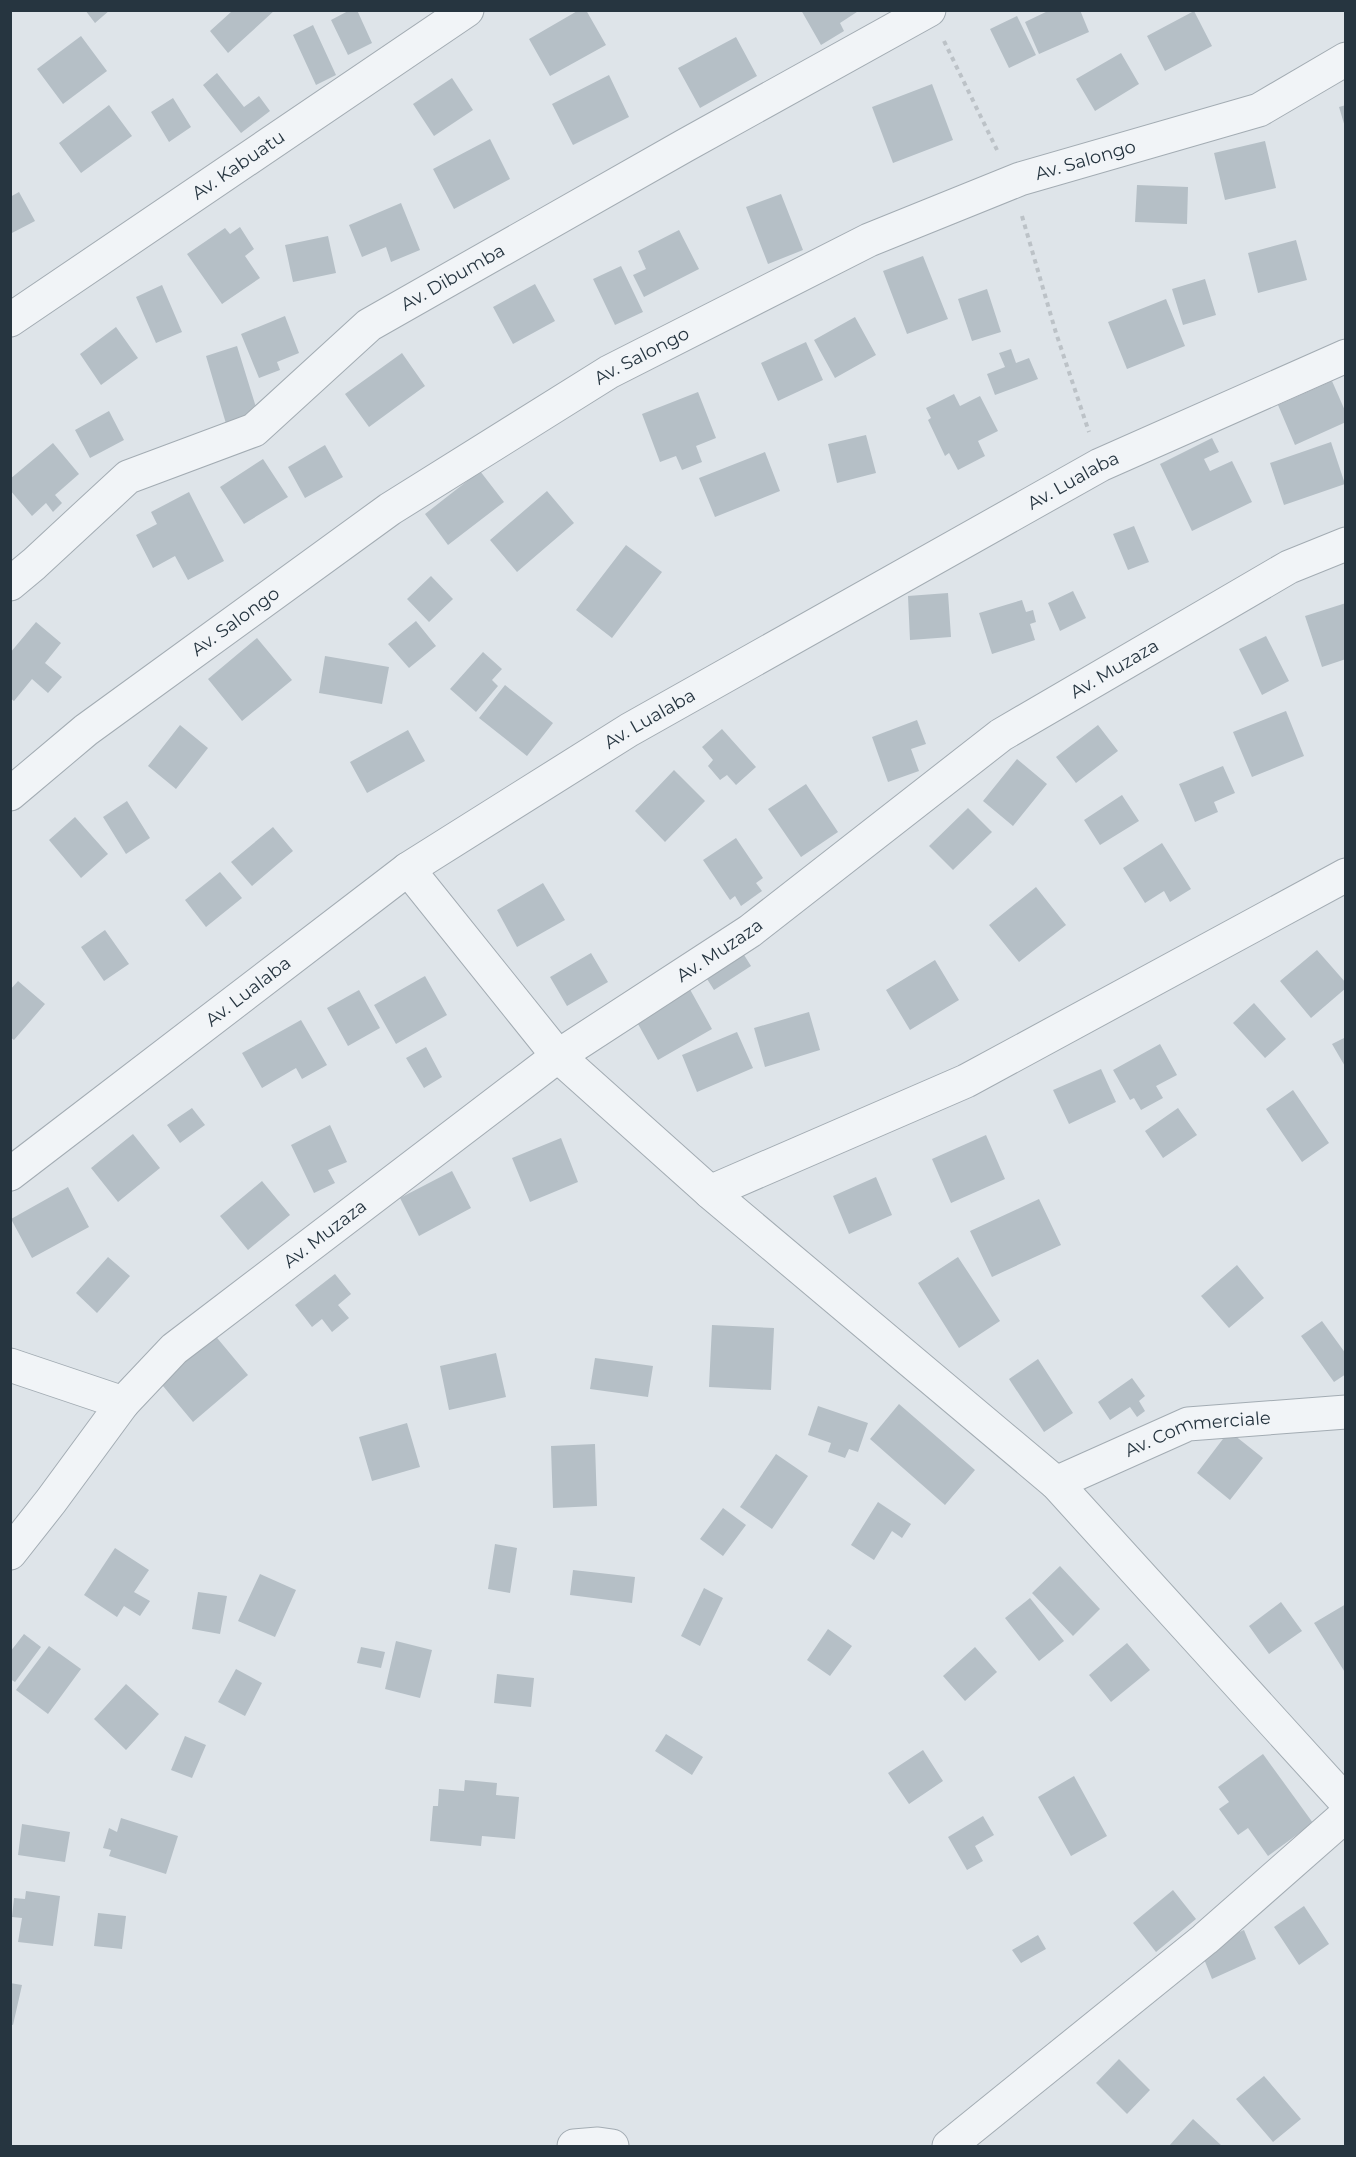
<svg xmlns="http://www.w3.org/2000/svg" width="1356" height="2157" font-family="Montserrat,sans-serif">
	<rect width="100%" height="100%" fill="#dee4e9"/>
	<path fill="#b5bfc6" d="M85,10H110L95,23Z
		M229,10H275L228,53L210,31L231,12Z
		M350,10H357L372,43L348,55L331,20Z
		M579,10H586L606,45L550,76L529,39Z
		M801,10H860L840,23L844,31L821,45Z
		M1050,10H1080L1089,32L1039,54L1025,22Z
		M1194,11L1212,46L1165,71L1147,36Z
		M1017,16L1036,55L1009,68L990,29Z
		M313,25L336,75L316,85L293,35Z
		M81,36L107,71L63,104L37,69Z
		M736,37L757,76L700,108L678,68Z
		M1121,53L1139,84L1095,111L1076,79Z
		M217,73L244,107L259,96L270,111L241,133L203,85Z
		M609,75L629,117L573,145L552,104Z
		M452,78L473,110L434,136L413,104Z
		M932,84L953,140L893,163L872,107Z
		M173,98L191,127L169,142L151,112Z
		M109,105L132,136L81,173L59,143Z
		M1346,105V127H1345L1339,107Z
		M490,139L510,179L454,209L433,169Z
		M1265,141L1276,188L1225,200L1214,153Z
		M1137,185L1188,187L1187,224L1135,222Z
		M19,192L35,221L10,234V197Z
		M781,194L803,250L768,264L746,207Z
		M401,203L420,250L391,262L386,247L362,257L349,225Z
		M240,227L254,249L245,256L260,278L222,304L187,254L225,228L230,234Z
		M679,230L699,269L644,297L633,275L646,269L638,251Z
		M328,236L336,273L293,282L285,245Z
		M1296,240L1307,280L1258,293L1248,253Z
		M923,256L948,319L907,334L883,271Z
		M621,266L643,312L615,325L593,279Z
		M1205,279L1216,315L1183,325L1172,289Z
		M535,284L555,321L513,344L493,307Z
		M162,285L182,332L156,343L136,297Z
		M987,289L1001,332L972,341L958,299Z
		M1166,299L1185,346L1127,369L1108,322Z
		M285,316L299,353L277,362L280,370L259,378L241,334Z
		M855,317L876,355L835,378L814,340Z
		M116,327L138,358L101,385L80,354Z
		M806,342L823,380L778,401L761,363Z
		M237,346L259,417L227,427L206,356Z
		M1011,349L1016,363L1029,358L1038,379L995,395L987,374L1005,367L999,353Z
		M402,353L425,386L369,427L345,394Z
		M1332,381L1346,413V422L1295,445L1278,405Z
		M698,392L716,438L696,446L702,462L682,470L676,456L660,462L642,414Z
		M954,394L960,406L980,396L998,431L978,441L985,456L958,470L949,453L945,456L928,420L931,418L926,408Z
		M109,411L124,440L90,458L75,430Z
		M866,435L876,473L837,483L828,444Z
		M1212,438L1219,452L1204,459L1210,471L1232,461L1252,502L1192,531L1160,464Z
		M1331,442L1345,484L1284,505L1270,463Z
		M53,443L79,474L55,495L62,503L53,512L46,503L32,516L10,490V479Z
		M325,445L343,477L305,498L288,467Z
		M765,452L780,491L715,517L699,478Z
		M263,459L288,497L244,524L220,487Z
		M480,471L504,502L448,545L425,514Z
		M547,491L574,523L517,572L490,540Z
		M189,492L224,561L188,580L175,556L153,568L136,535L157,524L151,512Z
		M1134,526L1149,562L1128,570L1113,534Z
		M626,545L662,572L612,638L576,610Z
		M431,576L453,599L429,622L407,599Z
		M1073,591L1086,618L1060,631L1048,603Z
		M948,593L951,637L910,640L908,596Z
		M1022,600L1026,612L1033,610L1036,622L1030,624L1035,640L992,654L979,613Z
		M1346,603V659L1322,667L1305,616Z
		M416,621L436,646L409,668L388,644Z
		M36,622L61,643L45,663L62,677L48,693L32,679L14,701L10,698V653Z
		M1266,636L1289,681L1262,695L1239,649Z
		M257,638L292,680L242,721L208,679Z
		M483,652L502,669L492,680L498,686L476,712L450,689Z
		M325,656L389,667L382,704L319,693Z
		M505,685L553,723L527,756L479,718Z
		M1286,711L1304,756L1252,777L1233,732Z
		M917,720L926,744L911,749L919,771L888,782L872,737Z
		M180,725L208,748L176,789L148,766Z
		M1098,725L1118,751L1076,783L1056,757Z
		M722,729L756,767L736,785L727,775L720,780L708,766L713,760L702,747Z
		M408,730L425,761L367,793L350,762Z
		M1017,759L1047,784L1013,826L983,801Z
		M1223,766L1235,793L1214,802L1218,812L1195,822L1179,784Z
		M674,770L705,801L665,842L635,811Z
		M806,784L838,832L801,857L768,809Z
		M1122,795L1139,821L1100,845L1084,820Z
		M127,801L150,838L126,854L103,817Z
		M968,808L992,832L953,870L929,846Z
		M75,817L108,854L81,878L49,840Z
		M273,827L293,851L252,886L231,862Z
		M736,838L763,878L756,883L762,891L741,906L735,896L730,900L703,860Z
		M1162,843L1191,889L1170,902L1164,891L1145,903L1123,868Z
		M220,872L242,898L206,927L185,900Z
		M543,883L565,920L517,947L497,910Z
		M1036,887L1066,925L1019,962L989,925Z
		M105,930L129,964L104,981L81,947Z
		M739,947L751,966L714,990L702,971Z
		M1317,950L1346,983V988L1311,1018L1280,981Z
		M591,953L608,982L567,1006L550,977Z
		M935,960L959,1000L910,1030L886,990Z
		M425,976L447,1015L396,1044L374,1005Z
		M18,981L45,1004L14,1040L10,1037V990Z
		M687,984L712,1029L658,1060L633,1015Z
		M359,990L380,1028L348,1046L327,1008Z
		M1254,1003L1286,1039L1265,1058L1233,1023Z
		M809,1012L820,1050L765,1067L754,1028Z
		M301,1020L327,1065L302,1079L296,1068L262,1088L242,1053Z
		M737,1032L753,1068L697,1092L682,1055Z
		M1346,1037V1068L1332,1044Z
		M1160,1044L1177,1075L1156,1086L1163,1098L1141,1110L1134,1098L1130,1100L1113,1070Z
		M426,1047L442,1077L424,1088L406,1058Z
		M1101,1069L1116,1102L1069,1124L1053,1090Z
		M1293,1090L1329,1143L1302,1162L1266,1109Z
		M192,1108L205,1125L180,1143L167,1125Z
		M1178,1108L1197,1135L1163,1158L1145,1131Z
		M330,1125L347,1162L328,1170L335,1183L314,1193L291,1145Z
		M133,1134L160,1168L118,1202L91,1168Z
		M986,1135L1005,1179L951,1203L932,1159Z
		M561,1138L578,1182L530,1202L512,1158Z
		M452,1171L471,1208L419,1236L400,1198Z
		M876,1177L892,1215L849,1234L833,1196Z
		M262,1181L290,1215L248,1250L220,1216Z
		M68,1187L89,1227L32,1258L11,1219Z
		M1039,1199L1061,1245L992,1277L970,1231Z
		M108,1257L130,1276L97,1313L76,1293Z
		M958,1257L1000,1321L959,1348L918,1283Z
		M1237,1265L1264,1298L1229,1328L1201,1296Z
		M335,1274L351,1294L338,1305L349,1318L332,1332L322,1319L312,1327L295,1305Z
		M1322,1321L1346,1354V1374L1334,1382L1301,1336Z
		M712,1325L774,1328L771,1390L709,1387Z
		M213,1333L248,1375L193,1422L158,1380Z
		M496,1353L506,1397L449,1410L440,1366Z
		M595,1358L653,1366L648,1397L590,1389Z
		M1038,1359L1073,1413L1044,1432L1009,1379Z
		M1132,1378L1145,1396L1139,1401L1145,1411L1137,1417L1130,1407L1110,1420L1098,1402Z
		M899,1404L975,1470L945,1505L870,1439Z
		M818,1406L868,1423L858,1452L849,1449L845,1458L828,1452L831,1443L808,1435Z
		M407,1423L420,1467L372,1481L359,1437Z
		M1229,1431L1263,1458L1230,1500L1197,1473Z
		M595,1444L597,1506L553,1508L551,1446Z
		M776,1454L808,1476L772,1529L740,1507Z
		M878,1502L911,1524L902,1538L892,1531L874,1560L851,1545Z
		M723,1508L746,1525L723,1556L700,1539Z
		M495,1544L517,1548L510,1593L488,1589Z
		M115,1548L149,1570L134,1592L150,1601L140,1616L124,1606L117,1617L84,1595Z
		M1060,1566L1100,1609L1073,1636L1032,1593Z
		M573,1570L635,1577L632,1603L570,1595Z
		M260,1574L296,1590L275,1637L238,1621Z
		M704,1588L723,1598L700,1646L681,1636Z
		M198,1592L227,1596L220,1634L192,1629Z
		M1030,1598L1064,1641L1039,1661L1005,1618Z
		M1281,1602L1302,1631L1269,1654L1249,1626Z
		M1346,1604V1674L1314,1623Z
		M828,1629L852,1646L830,1676L807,1660Z
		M24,1634L41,1647L15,1682L10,1679V1652Z
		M396,1641L432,1650L420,1698L385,1689Z
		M1127,1643L1150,1670L1111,1702L1089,1675Z
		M49,1646L81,1669L48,1714L16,1690Z
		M361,1647L385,1652L381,1668L357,1663Z
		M975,1647L997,1672L965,1701L943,1676Z
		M236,1669L262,1683L245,1716L218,1702Z
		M497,1674L534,1678L531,1707L494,1703Z
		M126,1684L159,1714L126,1750L94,1719Z
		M666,1734L703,1757L692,1775L655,1751Z
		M185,1736L206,1745L192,1778L171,1770Z
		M923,1750L943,1781L909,1804L888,1773Z
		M1263,1754L1313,1823L1268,1856L1248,1828L1238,1835L1219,1809L1229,1802L1218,1787Z
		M1074,1776L1107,1836L1071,1856L1038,1797Z
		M465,1780L497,1783L496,1795L519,1797L515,1839L482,1836L481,1846L430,1841L433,1806H438L439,1789L464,1791Z
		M983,1816L994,1835L975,1846L983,1861L967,1870L948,1837Z
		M121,1818L178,1836L166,1874L109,1856L111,1850L103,1848L109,1828L117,1832Z
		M22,1824L70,1832L65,1862L18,1855Z
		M1173,1890L1196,1919L1156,1952L1133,1923Z
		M26,1891L60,1896L53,1946L18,1942L22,1918L12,1917L14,1898L25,1899Z
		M1304,1906L1329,1944L1299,1965L1274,1927Z
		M98,1913L126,1916L122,1949L94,1946Z
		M1244,1930L1256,1959L1212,1979L1200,1949Z
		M1038,1935L1046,1949L1021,1963L1012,1950Z
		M10,1983L22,1985L13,2025L10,2024Z
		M1119,2059L1150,2090L1127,2114L1096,2083Z
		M1264,2076L1301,2119L1273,2142L1236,2099Z
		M1193,2119L1222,2146H1169Z"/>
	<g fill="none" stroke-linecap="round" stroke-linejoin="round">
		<defs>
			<g id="minor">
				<path id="s1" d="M10,320L467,10"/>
				<path id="s2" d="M10,584L34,564L128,477L254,430L369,325L684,146L929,10"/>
				<path id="s3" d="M10,794L86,730L390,509L609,372L869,240L1020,179L1259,110L1346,59"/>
				<path d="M408,869L558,1056L710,1192L1056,1483L1346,1802"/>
				<path id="s4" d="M10,1174L408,869L629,730L1100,465L1346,356"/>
				<path d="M710,1192L966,1081L1346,875"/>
				<path d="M10,1365L123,1403"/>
				<path id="s5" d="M1056,1483L1188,1424L1346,1412"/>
				<path id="s6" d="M10,1553L51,1501L123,1403L174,1349L558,1056L750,931L1001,735L1289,567L1346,544"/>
				<path d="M574,2146L598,2144L612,2146"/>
				<path d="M949,2146L1205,1939L1346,1815"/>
			</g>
		</defs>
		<use href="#minor" stroke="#a3acb3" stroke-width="35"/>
		<path stroke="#bcc2c7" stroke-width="4" stroke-dasharray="4.5 4.5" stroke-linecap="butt" d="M944,41L997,150
			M1022,216L1056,333L1089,432"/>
		<use href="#minor" stroke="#f1f4f7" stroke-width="33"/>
	</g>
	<g text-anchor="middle" stroke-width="5" stroke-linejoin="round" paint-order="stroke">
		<g font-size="18" fill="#263540" stroke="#edf3f6">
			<text dy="6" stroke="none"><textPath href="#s3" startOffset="1256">Av. Salongo</textPath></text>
			<text dy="6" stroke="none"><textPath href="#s1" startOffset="276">Av. Kabuatu</textPath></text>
			<text dy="6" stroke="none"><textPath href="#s2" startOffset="546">Av. Dibumba</textPath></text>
			<text dy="6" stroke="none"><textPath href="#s3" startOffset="770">Av. Salongo</textPath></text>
			<text dy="6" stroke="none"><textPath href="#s4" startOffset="1272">Av. Lualaba</textPath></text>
			<text dy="6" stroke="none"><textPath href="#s3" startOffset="284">Av. Salongo</textPath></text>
			<text dy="6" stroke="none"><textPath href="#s6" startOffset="1424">Av. Muzaza</textPath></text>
			<text dy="6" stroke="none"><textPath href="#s4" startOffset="786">Av. Lualaba</textPath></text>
			<text dy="6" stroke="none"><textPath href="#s6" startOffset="938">Av. Muzaza</textPath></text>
			<text dy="6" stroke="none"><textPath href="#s4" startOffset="300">Av. Lualaba</textPath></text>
			<text dy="6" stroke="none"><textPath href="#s6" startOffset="452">Av. Muzaza</textPath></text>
			<text dy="6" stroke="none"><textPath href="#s5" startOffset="152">Av. Commerciale</textPath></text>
		</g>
	</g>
	<rect width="1356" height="2157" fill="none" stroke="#263540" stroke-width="24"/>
</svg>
